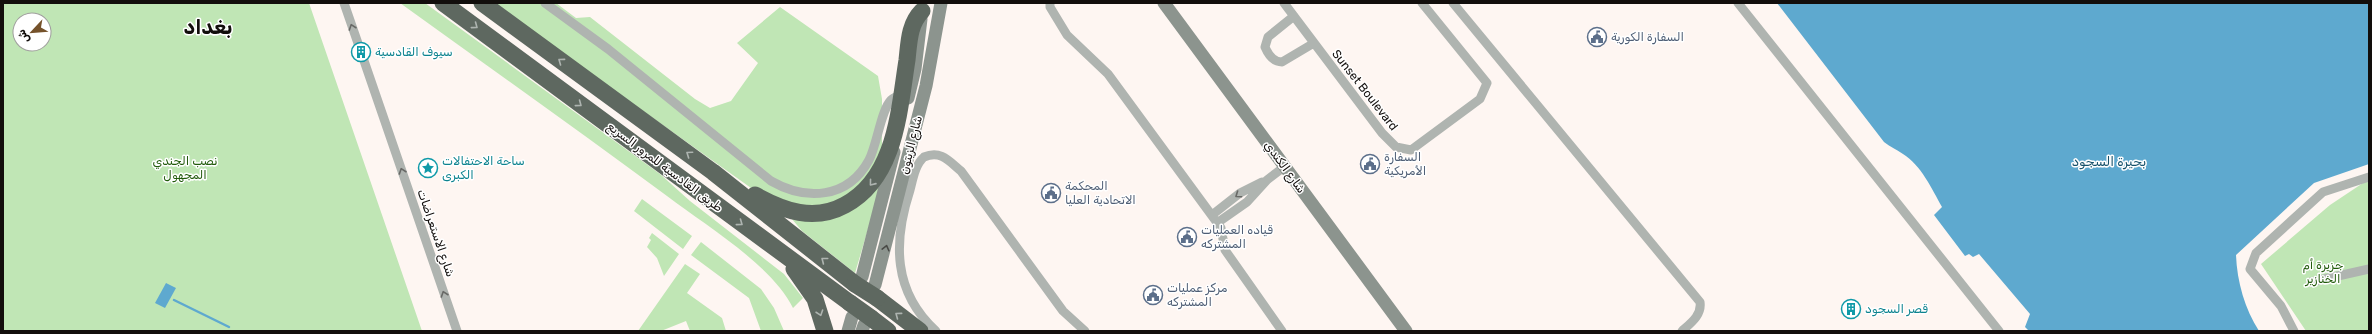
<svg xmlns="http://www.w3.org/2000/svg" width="2372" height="334" font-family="Rubik,'Noto Naskh Arabic',sans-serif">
	<rect width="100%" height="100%" fill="#fef6f2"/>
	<path fill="#c0e6b5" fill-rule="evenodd" d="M3,3H309L422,331H3ZM20,20H44V44H20Z
		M400,3H425L660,174L690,201L784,274L803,298L793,308C772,265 705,225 667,196C579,131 489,67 400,3Z
		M492,3H556L576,18L590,17L695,99L710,108L731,101L758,63L737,43L780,7L878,76L882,99V182L855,273L802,231L781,206L765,198Z
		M2369,179V331H2306L2261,264L2330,205Z
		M642,199L692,236L683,249L634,211Z
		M652,233L679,254L664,276L657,258L647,247L651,240L649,238Z
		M701,242L761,289L774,308L784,331H761L749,298L691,255Z
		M685,264L700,274L687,293L722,318L726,331H690L686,321L661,331H638Z"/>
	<path fill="#5ea9cf" d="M1777,3H2369V164L2314,183L2236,255C2237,282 2245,309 2259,331H2029L2025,327L2030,314L1979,254L1973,257L1969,254L1965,256L1934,215L1942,207C1932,189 1921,165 1903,154C1896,149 1890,147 1884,142Z
		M166,283L176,288L165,308L155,303Z"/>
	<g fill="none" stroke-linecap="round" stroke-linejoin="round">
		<path stroke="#5ea9cf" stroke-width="2.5" d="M174,300L229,327"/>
		<path stroke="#afb4b0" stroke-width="9" d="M344,3L361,52
			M545,3L608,49L771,181C806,201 848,199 869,160C877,145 881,110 891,100C894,97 898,96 902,93
			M1050,3V7L1067,35L1108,74L1221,228L1225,250L1282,331
			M1284,3L1382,133L1396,147L1411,150L1480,99L1487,83L1422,3
			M1453,3L1700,302C1702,315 1691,323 1682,331
			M1738,3L1999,331
			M1294,16L1268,37L1265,47C1268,54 1273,62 1282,62L1314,43
			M361,52L457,331
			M1212,215L1240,193L1262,182
			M1217,223L1247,202L1267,180L1284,167
			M2311,282L2369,269
			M936,331C893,292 893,242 910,190C913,179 915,165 924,157C941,150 949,161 961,171L1063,311L1085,331
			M2294,331L2281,306L2250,269L2256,253L2323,192L2369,177"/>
		<path stroke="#8c948e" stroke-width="13" d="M1164,3L1406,331
			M908,98L915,69L921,19
			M862,277L894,152
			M875,285L926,86L941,3
			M848,331L852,317
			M862,331L864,325"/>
		<path stroke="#5e6860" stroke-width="17" d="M443,3L850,303
			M482,3L713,172L855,284
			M755,195C784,211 814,222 845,205C896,178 899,110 907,60C909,42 909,24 922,11
			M794,269L815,299L825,331
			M877,298L920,331
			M871,318L888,331"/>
		<path stroke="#5e6860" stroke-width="17" d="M855,284L877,298
			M850,303L871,318"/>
	</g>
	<defs><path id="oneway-chevron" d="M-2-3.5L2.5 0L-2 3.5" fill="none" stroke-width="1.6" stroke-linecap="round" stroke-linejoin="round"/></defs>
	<g stroke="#aeb4b0">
		<use href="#oneway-chevron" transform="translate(475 26) rotate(37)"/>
		<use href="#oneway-chevron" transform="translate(561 61) rotate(-144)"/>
		<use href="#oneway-chevron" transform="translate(579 104) rotate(37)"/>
		<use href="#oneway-chevron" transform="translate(689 154) rotate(-145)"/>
		<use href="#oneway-chevron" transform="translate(872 183) rotate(129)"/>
		<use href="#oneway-chevron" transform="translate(740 223) rotate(36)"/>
		<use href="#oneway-chevron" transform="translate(824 260) rotate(-142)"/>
		<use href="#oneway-chevron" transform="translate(820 313) rotate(71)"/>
		<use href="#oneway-chevron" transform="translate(898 315) rotate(-143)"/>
	</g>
	<g stroke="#686966">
		<use href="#oneway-chevron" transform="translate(352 27) rotate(-109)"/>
		<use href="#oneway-chevron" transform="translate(402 171) rotate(-109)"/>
		<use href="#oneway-chevron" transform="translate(1238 195) rotate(145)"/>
		<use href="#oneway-chevron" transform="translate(444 294) rotate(-109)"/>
	</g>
	<use stroke="#494a46" href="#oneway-chevron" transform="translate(886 248) rotate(-76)"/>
	<defs>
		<symbol id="civic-ring" viewBox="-11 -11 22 22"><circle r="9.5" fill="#fff" stroke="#5c6f8a" stroke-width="1.5"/><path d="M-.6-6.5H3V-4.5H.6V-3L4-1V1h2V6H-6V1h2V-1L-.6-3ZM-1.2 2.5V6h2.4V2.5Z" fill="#5c6f8a"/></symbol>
		<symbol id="building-ring" viewBox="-11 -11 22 22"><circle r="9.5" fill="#fff" stroke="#0f9aa8" stroke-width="1.5"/><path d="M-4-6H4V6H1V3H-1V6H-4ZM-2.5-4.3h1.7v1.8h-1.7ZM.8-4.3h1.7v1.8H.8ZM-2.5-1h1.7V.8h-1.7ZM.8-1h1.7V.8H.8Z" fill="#0f9aa8"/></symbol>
		<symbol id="sight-ring" viewBox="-11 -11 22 22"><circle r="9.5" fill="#fff" stroke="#0f9aa8" stroke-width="1.5"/><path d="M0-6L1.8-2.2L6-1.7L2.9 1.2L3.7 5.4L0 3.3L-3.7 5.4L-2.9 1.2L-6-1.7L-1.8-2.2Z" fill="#0f9aa8"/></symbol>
	</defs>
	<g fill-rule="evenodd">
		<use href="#civic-ring" x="1586" y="26" width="22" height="22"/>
		<use href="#building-ring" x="350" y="41" width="22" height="22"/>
		<use href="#civic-ring" x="1359" y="153" width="22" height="22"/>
		<use href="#sight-ring" x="417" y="157" width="22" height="22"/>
		<use href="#civic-ring" x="1040" y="182" width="22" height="22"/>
		<use href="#civic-ring" x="1176" y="226" width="22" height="22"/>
		<use href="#civic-ring" x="1142" y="284" width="22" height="22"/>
		<use href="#building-ring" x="1840" y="298" width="22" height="22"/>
	</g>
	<g text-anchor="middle" stroke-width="3" stroke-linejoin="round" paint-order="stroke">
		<g font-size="12" fill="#4e5e75" stroke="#fff" text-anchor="start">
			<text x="1611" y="41">السفارة الكورية</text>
			<text x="1384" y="161">السفارة<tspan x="1384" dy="14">الأمريكية</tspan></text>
			<text x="1065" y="190">المحكمة<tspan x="1065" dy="14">الاتحادية العليا</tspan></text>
			<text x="1201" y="234">قياده العمليات<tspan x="1201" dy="14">المشتركه</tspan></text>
			<text x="1167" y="292">مركز عمليات<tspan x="1167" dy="14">المشتركه</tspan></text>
		</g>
		<g font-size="12" fill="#0d838f" stroke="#fff" text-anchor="start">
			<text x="375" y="56">سيوف القادسية</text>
			<text x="442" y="165">ساحة الاحتفالات<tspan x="442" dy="14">الكبرى</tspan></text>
			<text x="1865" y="313">قصر السجود</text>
		</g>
		<g font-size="12" fill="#120e0c" stroke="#fff">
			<text transform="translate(1365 90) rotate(52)" y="4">Sunset Boulevard</text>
			<text transform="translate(911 145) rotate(-76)" y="4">شارع الزيتون</text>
			<text transform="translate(665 167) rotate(37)" y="4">طريق القادسية للمرور السريع</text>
			<text transform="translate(1285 167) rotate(54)" y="4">شارع الكندي</text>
			<text transform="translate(436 233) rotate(71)" y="4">شارع الاستعراضات</text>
		</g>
		<g font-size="12" fill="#215a0b" stroke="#fff">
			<text x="185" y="165">نصب الجندي<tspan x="185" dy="14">المجهول</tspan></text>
			<text x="2323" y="269">جزيرة أم<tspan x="2323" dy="14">الخنازير</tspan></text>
		</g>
		<g font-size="13" font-style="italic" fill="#15516b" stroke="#fff">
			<text x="2109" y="166">بحيرة السجود</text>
		</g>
		<g font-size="20" font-weight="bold" fill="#120e0c" stroke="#fff">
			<text x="208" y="34">بغداد</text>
		</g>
	</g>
	<rect width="2372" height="334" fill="none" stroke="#120e0c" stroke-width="8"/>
	<g transform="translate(32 32) rotate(244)"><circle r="19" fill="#ffffff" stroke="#a09f9e"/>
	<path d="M0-3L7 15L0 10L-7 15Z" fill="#75522b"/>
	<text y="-6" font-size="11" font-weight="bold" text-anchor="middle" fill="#120e0c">ش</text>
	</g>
</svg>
